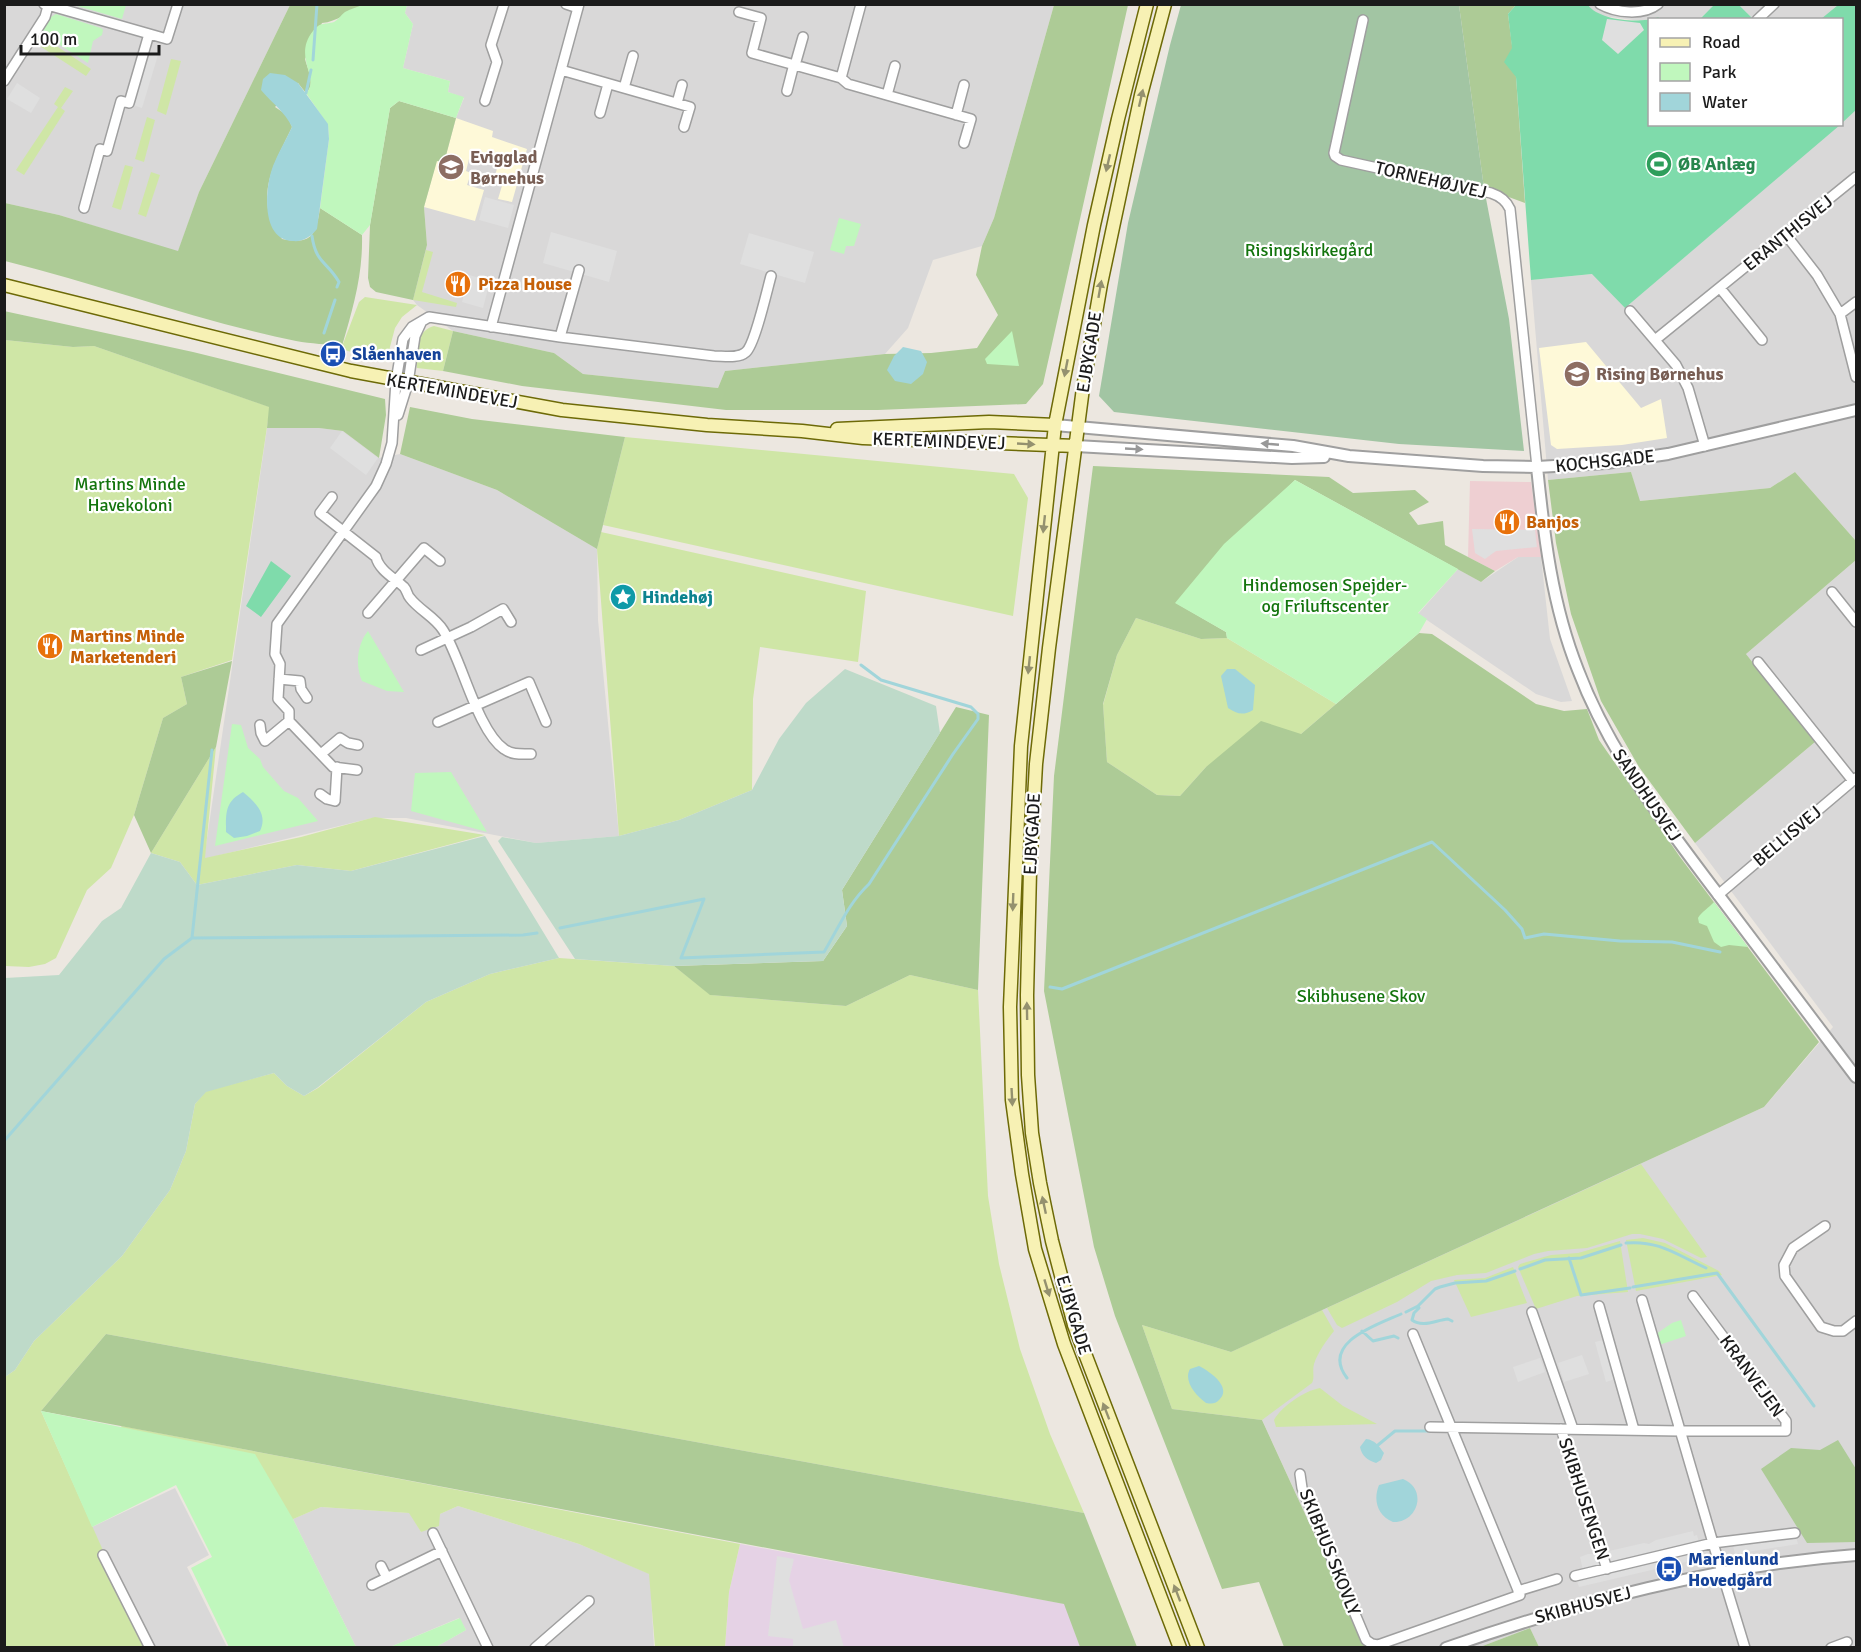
<svg xmlns="http://www.w3.org/2000/svg" width="1861" height="1652" font-family="Signika,sans-serif">
	<rect width="100%" height="100%" fill="#ece7e0"/>
	<path fill="#d9d8d8" d="M5,5H290L199,192L178,252L59,215L5,203Z
		M407,5H1054L994,218L982,246L933,260L908,328L885,354L725,371L718,388L583,374L554,353L453,331L417,305L413,300L427,245L424,207L444,162L456,118L464,98L448,92L450,81L403,68L413,24L405,13Z
		M1588,5H1715L1699,19H1661L1658,17L1641,21L1603,16L1591,9Z
		M1739,5H1838L1821,20L1753,19Z
		M1856,110V541L1795,472L1770,488L1639,501L1631,472L1548,480L1531,280L1593,274L1625,308Z
		M267,428H319L343,431L379,458L400,454L497,490L597,549L598,620L619,836L536,843L406,818H372L204,859Z
		M1518,557H1541L1550,639L1572,701L1561,702L1536,694L1418,614L1458,569L1481,582Z
		M1856,560V1647H1539L1530,1628L1480,1647H1366L1231,1352L1764,1107L1833,1027L1695,843L1815,742L1746,654Z
		M175,1488L209,1555L187,1567L227,1647H146L92,1527Z
		M458,1506L579,1544L650,1574L654,1647H436L466,1630L459,1618L390,1647H356L293,1519L321,1507L410,1513L421,1532L440,1514Z"/>
	<path fill="#eecfd2" d="M1470,481L1531,482L1541,557H1518L1495,571L1468,557Z"/>
	<path fill="#e5d2e5" d="M740,1544L1065,1604L1080,1647L725,1648L729,1592Z"/>
	<path fill="#fef9d8" d="M456,118L493,131L492,137L527,149L512,202L498,199L504,179L495,176L499,161L485,158L484,162L469,159L466,171L471,173L467,185L484,190L475,221L424,207L437,160L444,162Z
		M1586,342L1641,408L1661,399L1667,438L1622,445L1557,449L1551,445L1539,348Z"/>
	<path fill="#cfe6a6" d="M40,35L91,69L86,76L35,43Z
		M171,59L181,61L166,115L157,111Z
		M65,87L73,91L61,108L65,111L24,175L16,170L58,107L54,104Z
		M147,117L155,120L144,162L135,159Z
		M125,165L133,167L121,210L112,207Z
		M151,172L160,175L146,217L138,214Z
		M426,250L433,252L422,292L457,303L456,307L413,300Z
		M365,297L417,305L402,317L395,328L386,362L341,349L359,302Z
		M434,326L453,331L443,371L417,368C414,352 416,331 434,326Z
		M5,340L73,347L94,346L270,407L232,660L181,677L187,704L163,718L134,815L111,868L87,890L56,958L45,964L29,967L5,966Z
		M625,437L1014,474L1028,498L1013,616L603,525Z
		M601,532L866,591L858,662L760,647L753,699L752,790L679,820L619,836L597,549Z
		M1136,618L1201,639L1227,638L1336,704L1301,734L1206,767L1180,796L1157,795L1107,762L1103,705L1117,655Z
		M216,747L205,858L301,837L375,817L485,835L351,871L297,865L197,885L180,862L151,853Z
		M559,958L674,966L711,995L846,1006L910,975L978,990L988,1196L999,1264L1020,1349L1050,1434L1084,1513L106,1334L41,1411L146,1647L5,1648V1377L15,1370L34,1341L122,1256L170,1190L186,1151L195,1104L206,1091L274,1073L287,1086L304,1096L318,1088L426,1002L490,974Z
		M1641,1164L1707,1257L1701,1258L1663,1239L1640,1234H1632L1587,1248L1548,1251L1534,1254L1486,1273L1457,1275L1431,1281L1397,1302L1342,1328L1337,1325L1327,1308Z
		M1643,1238L1665,1243L1719,1271L1722,1275L1636,1291L1626,1240Z
		M1620,1241L1628,1292L1577,1296L1536,1309L1518,1267L1520,1264L1551,1255L1578,1253Z
		M1513,1267L1527,1303L1471,1317L1454,1280L1485,1278Z
		M1322,1310L1334,1331C1326,1341 1318,1352 1314,1364C1312,1371 1315,1377 1312,1383L1262,1420L1172,1409L1142,1325L1231,1352Z
		M1320,1388L1343,1406L1377,1424L1276,1427L1274,1420C1282,1406 1304,1391 1320,1388Z
		M122,1426L740,1544L729,1592L725,1647H655L649,1574L579,1544L458,1506L440,1514L439,1526L421,1532L409,1513L321,1507L240,1542L230,1506L99,1446Z"/>
	<path fill="#adcb96" d="M290,5H363C349,11 337,22 322,23L305,59C308,71 316,84 306,93L298,83L275,107L287,115L292,127C280,153 263,179 268,209C269,219 277,230 282,239C312,245 316,235 320,208L362,235C363,275 353,308 342,346C327,344 311,344 296,341C197,321 103,285 5,261V203L59,215L178,251L199,192Z
		M1054,5H1128L1043,384L1026,404L878,410H726L522,386L443,371L453,331L554,353L583,374L718,388L725,371L885,354L931,353L977,348L998,315L976,275L982,246L994,218Z
		M1459,5H1516L1508,14L1516,77L1525,203L1484,188Z
		M399,101L456,118L444,163L437,161L424,207L427,245L413,300L376,292L370,287L368,278L370,225L390,108Z
		M4,311L193,352L385,399L386,415L379,458L343,431L319,428H267L269,407L94,346L73,347L5,340Z
		M410,407L472,419L625,437L597,549L497,490L400,454Z
		M1093,466L1329,477L1353,493L1415,490L1429,502L1409,513L1418,525L1443,521L1445,545L1495,571L1481,582L1295,480L1176,603L1226,632L1227,638L1201,639L1136,618L1117,655L1103,704L1107,762L1157,795L1180,796L1206,767L1261,721L1301,734L1419,633L1432,634L1536,704L1564,711L1587,709L1599,740L1680,857L1819,1042L1764,1107L1231,1352L1142,1325L1172,1409L1262,1420L1366,1647H1284L1259,1582L1222,1589L1115,1316L1094,1247L1044,991L1054,776Z
		M1631,472L1640,501L1770,488L1795,472L1856,541V560L1746,654L1815,742L1695,843L1639,767L1601,701L1571,614L1556,543L1548,480Z
		M232,661L216,747L151,853L134,815L163,718L187,704L181,677Z
		M956,707L989,715L978,990L910,975L846,1006L710,995L674,966L823,961L847,926L842,890Z
		M106,1334L1084,1513L1137,1647H1080L1064,1604L41,1411Z
		M1838,1440L1856,1469V1500L1855,1501L1856,1503V1542L1807,1543L1761,1469L1791,1448L1820,1450Z
		M1530,1628L1539,1647H1480Z"/>
	<path fill="#bedac9" d="M845,669L936,706L940,733L842,890L847,926L823,961L674,966L575,959L498,841L502,837L536,843L619,836L679,820L752,790L779,739L806,703Z
		M485,836L559,958L490,974L426,1002L317,1088L304,1096L287,1086L274,1073L206,1092L195,1104L186,1151L170,1190L122,1256L34,1341L15,1370L5,1377V978L59,975L102,921L121,908L151,853L180,862L197,885L297,865L351,871Z"/>
	<path fill="#a2c5a3" d="M1181,5H1459L1484,188L1509,319L1524,451L1399,444L1114,412L1099,396L1128,223L1170,45Z"/>
	<path fill="#c0f7bd" d="M74,5L126,4V5L122,19Z
		M363,5H407L405,13L413,24L403,68L450,81L448,92L464,97L456,118L399,101L390,108L370,225L362,235L320,208L329,139L328,125L306,93C321,79 292,57 313,31C321,21 325,25 334,22C338,20 341,15 345,12C350,9 357,7 363,5Z
		M56,14L101,28L103,30L102,35L93,41L88,63L41,33L51,17Z
		M839,218L861,224L854,246H846L844,254L830,250Z
		M1012,331L1019,366L987,364L985,359Z
		M1295,480L1458,569L1418,613L1427,619L1419,633L1336,704L1227,638L1226,632L1175,603L1224,544Z
		M368,631L404,692L387,691L362,681C355,666 357,644 368,631Z
		M232,724L241,725L248,748L260,759L263,767L284,791L298,798L318,821L215,846Z
		M451,772L487,832L411,811L415,773Z
		M1714,902L1748,947L1729,945L1721,947L1714,942L1707,926L1699,923L1698,918C1702,911 1709,908 1714,902Z
		M1681,1320L1686,1336L1659,1345L1656,1334L1672,1323Z
		M41,1411L255,1454L293,1519L356,1647H229L191,1568L212,1557L176,1485L92,1527Z
		M460,1618L466,1630L436,1647H390Z"/>
	<path fill="#7fdbab" d="M1715,4L1739,5L1753,19L1699,20Z
		M1516,5H1588C1600,21 1641,24 1658,17L1661,19L1650,20V124L1840,125L1625,308L1592,274L1531,280L1516,77L1504,62L1512,48L1508,14Z
		M1838,5H1856V110L1842,123V20L1821,19Z
		M271,561L291,576L261,617L246,606Z"/>
	<path fill="#dfdfdf" d="M1607,19L1640,23L1644,30L1618,54L1602,40Z
		M149,53L158,55L142,108L133,105Z
		M17,83L40,98L31,113L7,99Z
		M485,197L514,205L508,228L479,220Z
		M551,232L617,251L609,282L543,263Z
		M749,233L814,252L805,283L740,264Z
		M469,275L490,281L483,308L462,302Z
		M342,431L378,458L366,475L330,448Z
		M1472,529L1535,530L1537,547L1496,551L1485,559L1475,553Z
		M1603,1340L1615,1379L1606,1382L1595,1342Z
		M1582,1355L1589,1374L1564,1382L1558,1363Z
		M1540,1358L1545,1372L1518,1382L1513,1367Z
		M1693,1531L1694,1536L1697,1535L1703,1558L1579,1587L1575,1576L1583,1570L1580,1557L1588,1554H1596L1644,1543L1649,1544L1656,1540Z
		M1795,1533L1798,1544L1735,1554L1732,1541Z
		M777,1556L794,1559L789,1580L803,1629L836,1620L844,1647H793V1639L768,1636Z"/>
	<path fill="#a1d5da" d="M270,73L285,75L298,83L328,124L329,139L317,229C311,237 302,242 293,241C260,240 265,187 273,166C278,153 286,140 292,127C285,112 272,103 261,90L263,79Z
		M903,347L921,351L927,362L923,374L911,384L895,381L887,370L894,356Z
		M1227,669H1235L1255,685L1253,710C1243,716 1237,714 1228,708L1221,676Z
		M243,792C256,803 268,814 260,831L247,836L234,838L226,832C226,812 225,802 243,792Z
		M1199,1366C1209,1371 1233,1387 1219,1400C1215,1404 1212,1404 1206,1403C1196,1396 1183,1381 1190,1369Z
		M1366,1439C1375,1440 1379,1446 1384,1453L1381,1460L1376,1463C1367,1460 1362,1456 1360,1447Z
		M1403,1479C1428,1489 1418,1523 1393,1522C1377,1515 1373,1500 1379,1485Z"/>
	<g fill="none" stroke-linecap="round" stroke-linejoin="round">
		<path stroke="#a1d5da" stroke-width="3" d="M313,60L317,4
			M306,93L311,70
			M312,236C316,264 327,261 339,282L337,287
			M324,333L335,300
			M560,928L704,899L681,958L824,952C839,927 848,904 869,884L953,754L978,719V714L971,707L881,680L861,665
			M192,938L212,750
			M1050,987L1062,989L1432,842L1505,910L1522,929L1525,938L1544,934L1620,941L1672,942L1720,952
			M4,1141L164,959L192,938L523,935L537,933
			M1626,1243C1659,1240 1677,1255 1706,1268
			M1569,1258L1581,1295L1630,1288
			M1520,1269L1545,1260L1581,1258L1621,1245
			M1633,1287L1717,1273L1814,1406
			M1418,1306L1419,1308L1414,1313L1412,1320C1423,1328 1436,1320 1448,1319L1452,1321
			M1406,1312L1418,1306L1435,1289L1440,1287L1455,1283L1486,1281L1515,1271
			M1362,1331L1373,1341L1394,1336L1398,1338
			M1347,1378C1320,1343 1376,1325 1401,1314
			M1378,1445L1395,1431H1433"/>
		<defs>
			<path id="minor" d="M44,4L167,39L178,4
				M566,4L578,8
				M1600,4C1616,13 1643,16 1658,4
				M739,12L761,18L752,53L841,78L861,4
				M1363,20L1334,153L1335,156L1341,160L1491,193C1500,196 1506,200 1510,209L1537,467
				M1757,20L1774,4
				M795,65L803,37
				M561,70L690,107L684,127
				M841,78L848,84L971,119L964,143
				M4,81L45,17L48,6
				M624,88L633,56
				M787,91L794,64
				M887,95L895,66
				M485,101L497,62L491,45L504,4
				M677,103L682,85
				M600,113L608,84
				M956,115L964,85
				M84,208L100,149L107,151L121,101L129,103L149,34
				M1786,235L1817,275L1840,314L1856,377
				M1720,288L1762,340
				M1630,311L1676,365L1688,388L1705,446
				M1840,314L1856,302
				M491,327L579,4
				M560,337L579,270
				M1655,340L1856,177
				M398,415L408,383L415,336L421,323
				M332,497L320,513L376,557C379,570 394,578 404,587C407,590 407,595 410,598C419,610 435,617 443,630C462,660 477,730 504,749C512,755 521,754 531,754
				M1832,592L1856,622
				M368,613L424,548L440,561
				M421,650L471,627L503,609L511,622
				M1758,662L1853,781
				M279,679L300,681L301,689L307,698
				M438,722L529,682L546,722
				M260,725L261,733L265,741L289,721
				M321,754L340,738L348,743L358,745
				M357,770L333,767L289,721V711L278,699L280,664L275,654L277,624L376,486L386,464L392,443L396,381L403,339L412,327L429,317L560,337L714,356C724,356 738,359 746,352C755,344 767,290 771,276
				M320,794L327,799L335,801L337,767
				M1718,895L1856,778
				M1825,1226L1793,1248L1784,1265L1785,1276L1821,1327L1834,1331H1843L1856,1321
				M1642,1300L1713,1543L1745,1648
				M1599,1306L1634,1430
				M1532,1312L1573,1429
				M1430,1427L1680,1431H1786V1421L1693,1296
				M1561,1429L1607,1569
				M1300,1474L1302,1488L1366,1640L1372,1644L1378,1645L1520,1595L1413,1334
				M433,1533L488,1648
				M103,1555L150,1648
				M381,1566L387,1578
				M1575,1576L1713,1543L1795,1533
				M372,1585L442,1551
				M1518,1591L1557,1579
				M535,1648L589,1601
				M1831,1648L1847,1642"/>
			<path id="tertiary" d="M1055,425L1293,446L1349,456L1483,466L1537,467L1606,463L1668,454L1856,410
				M1076,446L1292,458L1324,457
				M1537,467C1544,536 1552,605 1578,670C1609,752 1662,820 1714,889C1761,952 1809,1014 1856,1077
				M1446,1648C1578,1602 1716,1565 1856,1555"/>
			<path id="secondary" d="M1147,4L1118,119L1094,225L1055,425L1021,746L1010,1007L1012,1100L1022,1174L1035,1249L1064,1344L1180,1648
				M1165,4L1141,95L1101,284L1083,388L1049,648L1036,764L1030,871L1027,995L1028,1075L1032,1133L1040,1183L1052,1241L1074,1325L1198,1648
				M4,285L351,371L562,410L707,425L802,431L863,438L1076,446
				M837,429L989,422L1055,425"/>
		</defs>
		<use href="#minor" stroke="#9f9f9f" stroke-width="12"/>
		<use href="#tertiary" stroke="#9f9f9f" stroke-width="14"/>
		<use href="#secondary" stroke="#6d6a07" stroke-width="15"/>
		<use href="#minor" stroke="#fff" stroke-width="9"/>
		<use href="#tertiary" stroke="#fff" stroke-width="10"/>
		<use href="#secondary" stroke="#f7f1b4" stroke-width="12"/>
	</g>
	<defs><path id="oneway-solid" d="M-6-.8H1V-3.2L6.5 0L1 3.2V.8H-6Z" transform="scale(1.5)"/></defs>
	<g fill="#94916f">
		<use href="#oneway-solid" transform="translate(1141 98) rotate(-77)"/>
		<use href="#oneway-solid" transform="translate(1108 163) rotate(103)"/>
		<use href="#oneway-solid" transform="translate(1100 289) rotate(-80)"/>
		<use href="#oneway-solid" transform="translate(1066 368) rotate(101)"/>
		<use href="#oneway-solid" transform="translate(1026 444) rotate(3)"/>
		<use href="#oneway-solid" transform="translate(1044 524) rotate(96)"/>
		<use href="#oneway-solid" transform="translate(1029 665) rotate(96)"/>
		<use href="#oneway-solid" transform="translate(1013 902) rotate(92)"/>
		<use href="#oneway-solid" transform="translate(1027 1011) rotate(-91)"/>
		<use href="#oneway-solid" transform="translate(1012 1097) rotate(87)"/>
		<use href="#oneway-solid" transform="translate(1044 1205) rotate(-102)"/>
		<use href="#oneway-solid" transform="translate(1047 1288) rotate(73)"/>
		<use href="#oneway-solid" transform="translate(1106 1411) rotate(-111)"/>
		<use href="#oneway-solid" transform="translate(1177 1593) rotate(-111)"/>
	</g>
	<g fill="#989898">
		<use href="#oneway-solid" transform="translate(1270 444) rotate(-175)"/>
		<use href="#oneway-solid" transform="translate(1134 449) rotate(3)"/>
	</g>
	<defs>
		<symbol id="stadium-disc" viewBox="-11 -11 22 22"><circle r="9.5" fill="#2e9e5b" stroke="#fff"/><path d="M0-5a6.5 5 0 1 0 0 10a6.5 5 0 1 0 0-10ZM-3.5-1.8h7v3.6h-7Z" fill="#fff"/></symbol>
		<symbol id="school-disc" viewBox="-11 -11 22 22"><circle r="9.5" fill="#8d6e63" stroke="#fff"/><path d="M0-5L7-2L0 1L-7-2ZM-4 1L0 2.5L4 1V4Q0 6-4 4Z" fill="#fff"/></symbol>
		<symbol id="restaurant-disc" viewBox="-11 -11 22 22"><circle r="9.5" fill="#e8710a" stroke="#fff"/><path d="M-5-6h1v4h1v-4h1v4h1v-4h1v5L-1.5 .5V6h-2V.5L-5-1ZM5-6V6H3V1.5H1.5Q1.5-4 5-6Z" fill="#fff"/></symbol>
		<symbol id="bus-disc" viewBox="-11 -11 22 22"><circle r="9.5" fill="#1a4fb4" stroke="#fff"/><path d="M-5-6H5V4H4V6H2V4H-2V6H-4V4H-5ZM-3.5-4V0h7V-4ZM-3.5 1.2v1.5H-2V1.2ZM2 1.2v1.5H3.5V1.2Z" fill="#fff"/></symbol>
		<symbol id="sight-disc" viewBox="-11 -11 22 22"><circle r="9.5" fill="#0f9aa8" stroke="#fff"/><path d="M0-6L1.8-2.2L6-1.7L2.9 1.2L3.7 5.4L0 3.3L-3.7 5.4L-2.9 1.2L-6-1.7L-1.8-2.2Z" fill="#fff"/></symbol>
	</defs>
	<g fill-rule="evenodd">
		<use href="#stadium-disc" x="1644" y="149" width="30" height="30"/>
		<use href="#school-disc" x="436" y="152" width="30" height="30"/>
		<use href="#restaurant-disc" x="443" y="269" width="30" height="30"/>
		<use href="#bus-disc" x="318" y="339" width="30" height="30"/>
		<use href="#school-disc" x="1562" y="359" width="30" height="30"/>
		<use href="#restaurant-disc" x="1492" y="507" width="30" height="30"/>
		<use href="#sight-disc" x="608" y="582" width="30" height="30"/>
		<use href="#restaurant-disc" x="35" y="631" width="30" height="30"/>
		<use href="#bus-disc" x="1654" y="1554" width="30" height="30"/>
	</g>
	<g text-anchor="middle" stroke-width="4.5" stroke-linejoin="round" paint-order="stroke">
		<g font-size="18" font-weight="bold" fill="#785e54" stroke="#fff" text-anchor="start">
			<text x="470" y="163">Evigglad<tspan x="470" dy="21">Børnehus</tspan></text>
			<text x="1596" y="380">Rising Børnehus</text>
		</g>
		<g font-size="18" font-weight="bold" fill="#27864d" stroke="#fff" text-anchor="start">
			<text x="1678" y="170">ØB Anlæg</text>
		</g>
		<g font-size="18" fill="#1b1b1b" stroke="#fff">
			<text transform="translate(1431 180) rotate(13)" y="6">TORNEHØJVEJ</text>
			<text transform="translate(1788 233) rotate(-39)" y="6">ERANTHISVEJ</text>
			<text transform="translate(1089 352) rotate(-81)" y="6">EJBYGADE</text>
			<text transform="translate(452 391) rotate(10)" y="6">KERTEMINDEVEJ</text>
			<text transform="translate(939 441) rotate(2)" y="6">KERTEMINDEVEJ</text>
			<text transform="translate(1605 461) rotate(-6)" y="6">KOCHSGADE</text>
			<text transform="translate(1647 795) rotate(56)" y="6">SANDHUSVEJ</text>
			<text transform="translate(1032 834) rotate(-87)" y="6">EJBYGADE</text>
			<text transform="translate(1787 836) rotate(-40)" y="6">BELLISVEJ</text>
			<text transform="translate(1074 1315) rotate(73)" y="6">EJBYGADE</text>
			<text transform="translate(1752 1376) rotate(54)" y="6">KRANVEJEN</text>
			<text transform="translate(1584 1499) rotate(72)" y="6">SKIBHUSENGEN</text>
			<text transform="translate(1330 1552) rotate(68)" y="6">SKIBHUS SKOVLY</text>
			<text transform="translate(1583 1605) rotate(-15)" y="6">SKIBHUSVEJ</text>
		</g>
		<g font-size="18" fill="#13740d" stroke="#fff">
			<text x="1309" y="256">Risingskirkegård</text>
			<text x="130" y="490">Martins Minde<tspan x="130" dy="21">Havekoloni</tspan></text>
			<text x="1325" y="591">Hindemosen Spejder-<tspan x="1325" dy="21">og Friluftscenter</tspan></text>
			<text x="1361" y="1002">Skibhusene Skov</text>
		</g>
		<g font-size="18" font-weight="bold" fill="#c56008" stroke="#fff" text-anchor="start">
			<text x="478" y="290">Pizza House</text>
			<text x="1526" y="528">Banjos</text>
			<text x="70" y="642">Martins Minde<tspan x="70" dy="21">Marketenderi</tspan></text>
		</g>
		<g font-size="18" font-weight="bold" fill="#164399" stroke="#fff" text-anchor="start">
			<text x="352" y="360">Slåenhaven</text>
			<text x="1688" y="1565">Marienlund<tspan x="1688" dy="21">Hovedgård</tspan></text>
		</g>
		<g font-size="18" font-weight="bold" fill="#0d838f" stroke="#fff" text-anchor="start">
			<text x="642" y="603">Hindehøj</text>
		</g>
	</g>
	<rect width="1861" height="1652" fill="none" stroke="#1b1b1b" stroke-width="12"/>
	<rect x="1648" y="18" width="195" height="108" fill="#ffffff" stroke="#a4a4a4" stroke-width="1.5"/>
	<rect x="1660" y="38" width="30" height="9" fill="#f7f1b4" stroke="#a4a4a4" stroke-width="1.5"/>
	<text x="1702" y="48" font-size="18" fill="#1b1b1b">Road</text>
	<rect x="1660" y="63" width="30" height="18" fill="#c0f7bd" stroke="#a4a4a4" stroke-width="1.5"/>
	<text x="1702" y="78" font-size="18" fill="#1b1b1b">Park</text>
	<rect x="1660" y="93" width="30" height="18" fill="#a1d5da" stroke="#a4a4a4" stroke-width="1.5"/>
	<text x="1702" y="108" font-size="18" fill="#1b1b1b">Water</text>
	<path d="M21 45v9h138v-9" fill="none" stroke="#1b1b1b" stroke-width="3"/>
	<text x="30" y="45" font-size="18" fill="#1b1b1b" stroke="#ffffff" stroke-width="4.5" paint-order="stroke">100 m</text>
</svg>
